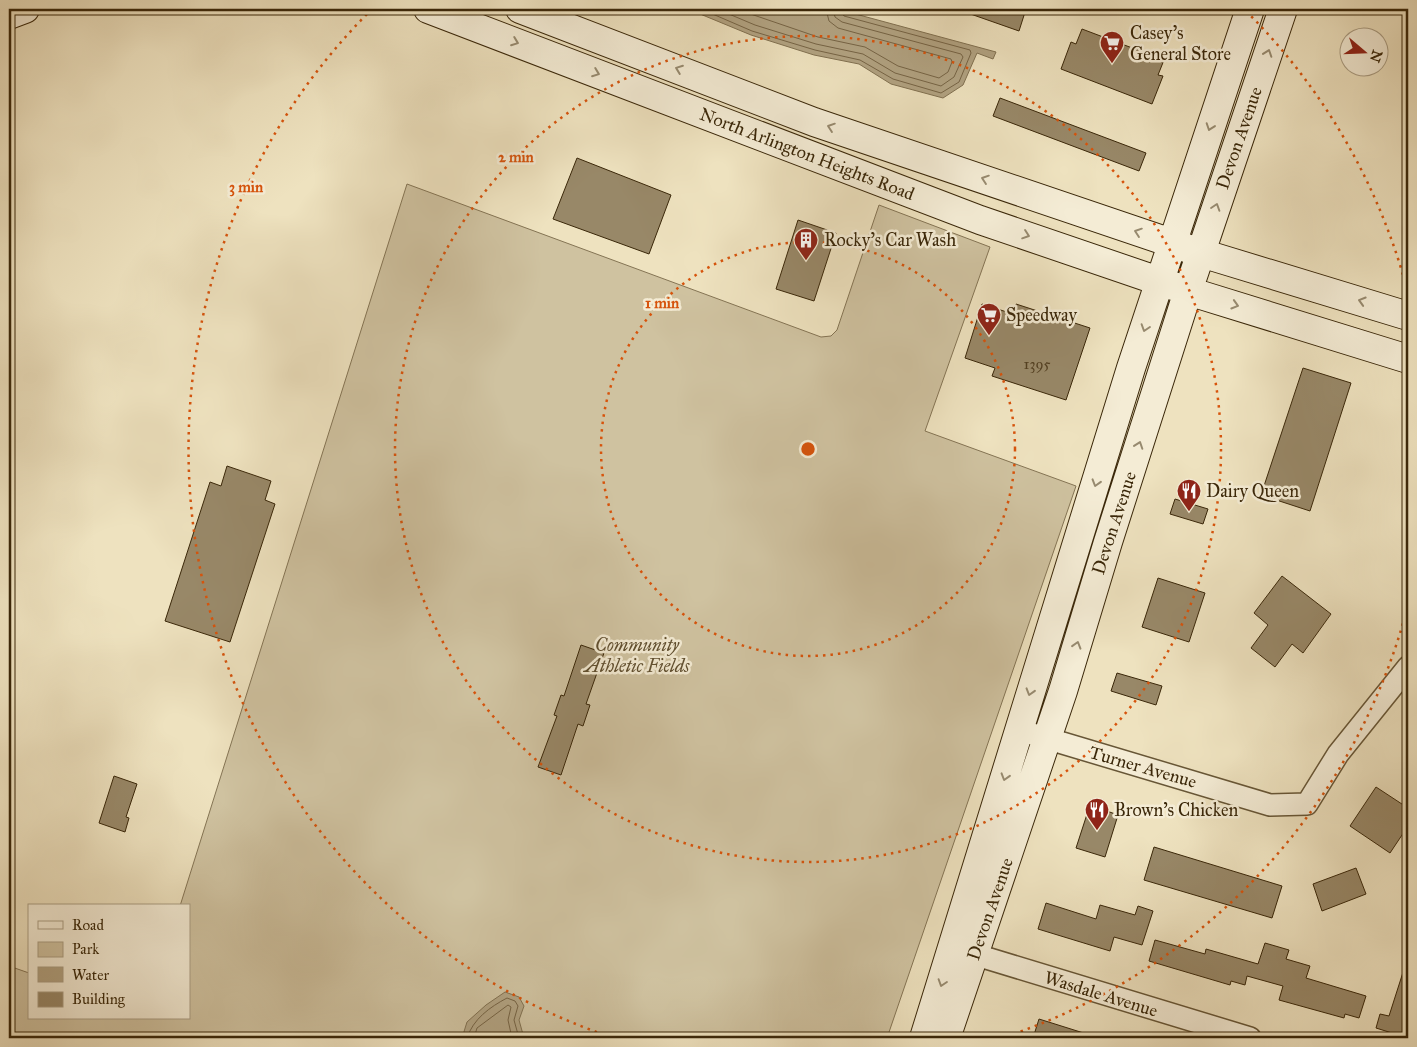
<svg xmlns="http://www.w3.org/2000/svg" width="1417" height="1047" font-family="'IM FELL Great Primer',serif">
	<rect width="100%" height="100%" fill="#eee2bf"/>
	<filter id="stains"><feTurbulence type="fractalNoise" baseFrequency=".004" numOctaves="4"/><feColorMatrix values="0 0 0 0 .2 0 0 0 0 .09 0 0 0 0 .02 0 0 0 .5 -.17"/></filter>
	<radialGradient id="worn" r=".72"><stop offset=".6" stop-color="#630" stop-opacity="0"/><stop offset="1" stop-color="#630" stop-opacity=".3"/></radialGradient>
	<path fill="#cfc2a0" stroke="#847454" d="M407,184L821,337L831,336L837,330L879,205L990,247L925,431L1076,486L887,1038H9V966L29,973V1018H189V906H180Z"/>
	<path fill="#b1a281" stroke="#817151" d="M688,9H837L996,52L993,59L977,53L963,85L943,98L891,84L859,64L814,55L751,35Z
		M505,992L519,997L524,1006L519,1020L524,1038H462L467,1022L486,1005Z"/>
	<g fill="none" stroke-linecap="round" stroke-linejoin="round">
		<path stroke="#766445" stroke-width="1" d="M701,9L752,31L815,50L860,60L893,79L941,93L959,82L971,53L970,50L844,16L840,9
			M717,9L755,25L816,44L863,54L895,73L941,86L954,77L963,57L961,54L842,22L835,17L833,9
			M736,9L818,37L865,47L898,66L939,78L948,72L952,62L951,59L838,28L829,21L826,9
			M467,1038C473,1019 490,1007 507,998L515,1001L518,1006L514,1020L519,1038
			M474,1038L477,1028L508,1005L511,1007L508,1020L512,1038"/>
	</g>
	<path fill="#988868" stroke="#3a2709" d="M962,9H1026L1019,31L962,11Z
		M1082,29L1164,60L1158,75L1163,76L1152,104L1061,69L1071,42L1076,44Z
		M1000,98L1146,153L1139,171L993,116Z
		M577,158L671,195L649,254L553,219Z
		M798,220L836,233L814,301L776,289Z
		M982,304L1013,314L1016,304L1090,328L1066,400L992,376L995,368L965,358Z
		M1303,368L1351,383L1310,511L1261,495Z
		M227,466L271,481L265,500L275,504L230,642L165,621L210,482L221,486Z
		M1175,499L1208,509L1203,524L1170,514Z
		M1282,576L1331,614L1303,653L1292,644L1275,667L1251,648L1268,625L1254,613Z
		M1158,578L1205,593L1189,642L1142,627Z
		M581,645L604,653L586,704L590,705L583,726L578,724L561,775L538,767L557,716L554,715L561,695L564,696Z
		M1117,673L1162,686L1156,705L1111,691Z
		M114,776L137,784L126,817L129,818L125,832L99,823Z
		M1376,787L1408,808V826L1390,853L1350,826Z
		M1090,805L1118,815L1105,857L1076,848Z
		M1154,847L1282,886L1272,918L1144,880Z
		M1356,868L1366,894L1322,911L1313,884Z
		M1046,903L1096,919L1100,905L1135,915L1138,906L1153,911L1142,945L1114,937L1110,951L1038,929Z
		M1155,940L1205,954L1206,949L1258,964L1265,943L1289,950L1286,959L1310,966L1306,978L1366,996L1359,1018L1345,1014L1344,1018L1279,1000L1283,986L1247,976L1245,985L1231,981L1230,985L1149,961Z
		M1405,966L1408,967V1038L1376,1028L1380,1014L1389,1016Z
		M1039,1019L1090,1035L1089,1038H1033Z"/>
	<g fill="none" stroke-linecap="round" stroke-linejoin="round">
		<defs>
			<path id="street" d="M1019,730L1270,805L1307,804L1338,754L1408,667
				M960,950L1250,1038"/>
			<path id="secondary" d="M428,9L980,220L1188,291L1408,359
				M520,9L814,122L1201,253L1408,316
				M9,15L25,9
				M924,1038L1131,368L1250,9
				M946,1038L1063,691L1108,542L1188,291L1283,9"/>
		</defs>
		<use href="#street" stroke="#675636" stroke-width="24"/>
		<use href="#secondary" stroke="#3a2709" stroke-width="30"/>
		<use href="#street" stroke="#f4ecd5" stroke-width="21"/>
		<use href="#secondary" stroke="#f4ecd5" stroke-width="28"/>
	</g>
	<defs><path id="oneway-chevron" d="M-2-3.5L2.5 0L-2 3.5" fill="none" stroke-width="1.6" stroke-linecap="round" stroke-linejoin="round" transform="scale(1.25)"/></defs>
	<g stroke="#978a6f">
		<use href="#oneway-chevron" transform="translate(515 42) rotate(21)"/>
		<use href="#oneway-chevron" transform="translate(1268 53) rotate(-71)"/>
		<use href="#oneway-chevron" transform="translate(679 69) rotate(-159)"/>
		<use href="#oneway-chevron" transform="translate(596 73) rotate(21)"/>
		<use href="#oneway-chevron" transform="translate(831 127) rotate(-161)"/>
		<use href="#oneway-chevron" transform="translate(1210 127) rotate(109)"/>
		<use href="#oneway-chevron" transform="translate(985 179) rotate(-161)"/>
		<use href="#oneway-chevron" transform="translate(1216 207) rotate(-72)"/>
		<use href="#oneway-chevron" transform="translate(1138 232) rotate(-161)"/>
		<use href="#oneway-chevron" transform="translate(1026 235) rotate(19)"/>
		<use href="#oneway-chevron" transform="translate(1362 301) rotate(-163)"/>
		<use href="#oneway-chevron" transform="translate(1235 305) rotate(17)"/>
		<use href="#oneway-chevron" transform="translate(1145 328) rotate(108)"/>
		<use href="#oneway-chevron" transform="translate(1139 445) rotate(-71)"/>
		<use href="#oneway-chevron" transform="translate(1096 483) rotate(107)"/>
		<use href="#oneway-chevron" transform="translate(1077 645) rotate(-73)"/>
		<use href="#oneway-chevron" transform="translate(1030 692) rotate(107)"/>
		<use href="#oneway-chevron" transform="translate(1005 777) rotate(107)"/>
		<use href="#oneway-chevron" transform="translate(942 983) rotate(108)"/>
	</g>
	<g fill="none" stroke="#d7540c" stroke-width="2.5" stroke-dasharray="2.5 5">
		<circle cx="808" cy="449" r="207"/>
		<circle cx="808" cy="449" r="413"/>
		<path d="M1407 609A620 620 0 0 1 1005 1037M611 1037A620 620 0 0 1 370 11M1246 11A620 620 0 0 1 1407 289"/>
	</g>
	<defs>
		<symbol id="supermarket-pin" viewBox="-11 -11 22 30"><path d="M0 17L-7.5 6A9.5 9.5 0 1 1 7.5 6Z" fill="#8f2418" stroke="#f4ecd5"/><path d="M-6-5.5h2.5l.6 2H6L4.5 2H-2.5L-4.4-4H-6ZM-1.5 3.2a1.3 1.3 0 1 0 .1 0ZM3 3.2a1.3 1.3 0 1 0 .1 0Z" fill="#fff"/></symbol>
		<symbol id="building-pin" viewBox="-11 -11 22 30"><path d="M0 17L-7.5 6A9.5 9.5 0 1 1 7.5 6Z" fill="#8f2418" stroke="#f4ecd5"/><path d="M-4-6H4V6H1V3H-1V6H-4ZM-2.5-4.3h1.7v1.8h-1.7ZM.8-4.3h1.7v1.8H.8ZM-2.5-1h1.7V.8h-1.7ZM.8-1h1.7V.8H.8Z" fill="#fff"/></symbol>
		<symbol id="restaurant-pin" viewBox="-11 -11 22 30"><path d="M0 17L-7.5 6A9.5 9.5 0 1 1 7.5 6Z" fill="#8f2418" stroke="#f4ecd5"/><path d="M-5-6h1v4h1v-4h1v4h1v-4h1v5L-1.5 .5V6h-2V.5L-5-1ZM5-6V6H3V1.5H1.5Q1.5-4 5-6Z" fill="#fff"/></symbol>
	</defs>
	<g fill-rule="evenodd">
		<use href="#supermarket-pin" x="1098" y="29" width="28" height="38"/>
		<use href="#building-pin" x="792" y="226" width="28" height="38"/>
		<use href="#supermarket-pin" x="975" y="301" width="28" height="38"/>
		<use href="#restaurant-pin" x="1175" y="477" width="28" height="38"/>
		<use href="#restaurant-pin" x="1083" y="796" width="28" height="38"/>
	</g>
	<g text-anchor="middle" stroke-width="5" stroke-linejoin="round" paint-order="stroke">
		<g font-size="15" fill="#523f21">
			<text x="1037" y="369">1395</text>
		</g>
		<g font-size="18" fill="#3a2709" stroke="#f4ecd5" text-anchor="start">
			<text x="1130" y="39">Casey's<tspan x="1130" dy="21">General Store</tspan></text>
			<text x="824" y="246">Rocky's Car Wash</text>
			<text x="1006" y="321">Speedway</text>
			<text x="1206" y="497">Dairy Queen</text>
			<text x="1114" y="816">Brown's Chicken</text>
		</g>
		<g font-size="18" fill="#3a2709" stroke="#f4ecd5">
			<text transform="translate(1239 138) rotate(-71)" y="6">Devon Avenue</text>
			<text transform="translate(807 154) rotate(21)" y="6">North Arlington Heights Road</text>
			<text transform="translate(1114 523) rotate(-72)" y="6">Devon Avenue</text>
			<text transform="translate(1143 767) rotate(16)" y="6">Turner Avenue</text>
			<text transform="translate(990 909) rotate(-71)" y="6">Devon Avenue</text>
			<text transform="translate(1101 994) rotate(17)" y="6">Wasdale Avenue</text>
		</g>
		<g font-size="18" font-style="italic" fill="#5f4e2f" stroke="#f4ecd5">
			<text x="637" y="651">Community<tspan x="637" dy="21">Athletic Fields</tspan></text>
		</g>
	</g>
	<circle cx="808" cy="449" r="8" fill="#d7540c" stroke="#f4ecd5" stroke-width="2.5"/>
	<g font-size="15" text-anchor="middle" font-weight="bold" fill="#d7540c" stroke="#f4ecd5" stroke-width="5" stroke-linejoin="round" paint-order="stroke">
		<text x="516" y="162">2 min</text>
		<text x="246" y="192">3 min</text>
		<text x="662" y="308">1 min</text>
	</g>
	<rect width="1417" height="1047" fill="none" stroke="#eee2bf" stroke-width="30"/>
	<rect x="10" y="10" width="1397" height="1027" fill="none" stroke="#3a2709" stroke-width="2.5"/>
	<rect x="15" y="15" width="1387" height="1017" fill="none" stroke="#3a2709"/>
	<rect x="28" y="904" width="162" height="115" fill="#f4ecd5" stroke="#aa9d83"/>
	<rect x="38" y="921" width="25" height="8" fill="#f4ecd5" stroke="#aa9d83"/>
	<text x="72" y="930" font-size="15" fill="#3a2709">Road</text>
	<rect x="38" y="942" width="25" height="15" fill="#cfc2a0" stroke="#aa9d83"/>
	<text x="72" y="954" font-size="15" fill="#3a2709">Park</text>
	<rect x="38" y="967" width="25" height="15" fill="#b1a281" stroke="#aa9d83"/>
	<text x="72" y="980" font-size="15" fill="#3a2709">Water</text>
	<rect x="38" y="992" width="25" height="15" fill="#988868" stroke="#aa9d83"/>
	<text x="72" y="1004" font-size="15" fill="#3a2709">Building</text>
	<g transform="translate(1364 52) rotate(109)"><circle r="24" fill="#f4ecd5" stroke="#aa9d83"/>
	<path d="M0-4L9 19L0 12L-9 19Z" fill="#8f2418"/>
	<text y="-8" font-size="14" font-weight="bold" text-anchor="middle" fill="#3a2709">N</text>
	</g>
	<rect width="100%" height="100%" filter="url(#stains)"/>
	<rect width="100%" height="100%" fill="url(#worn)"/>
</svg>
